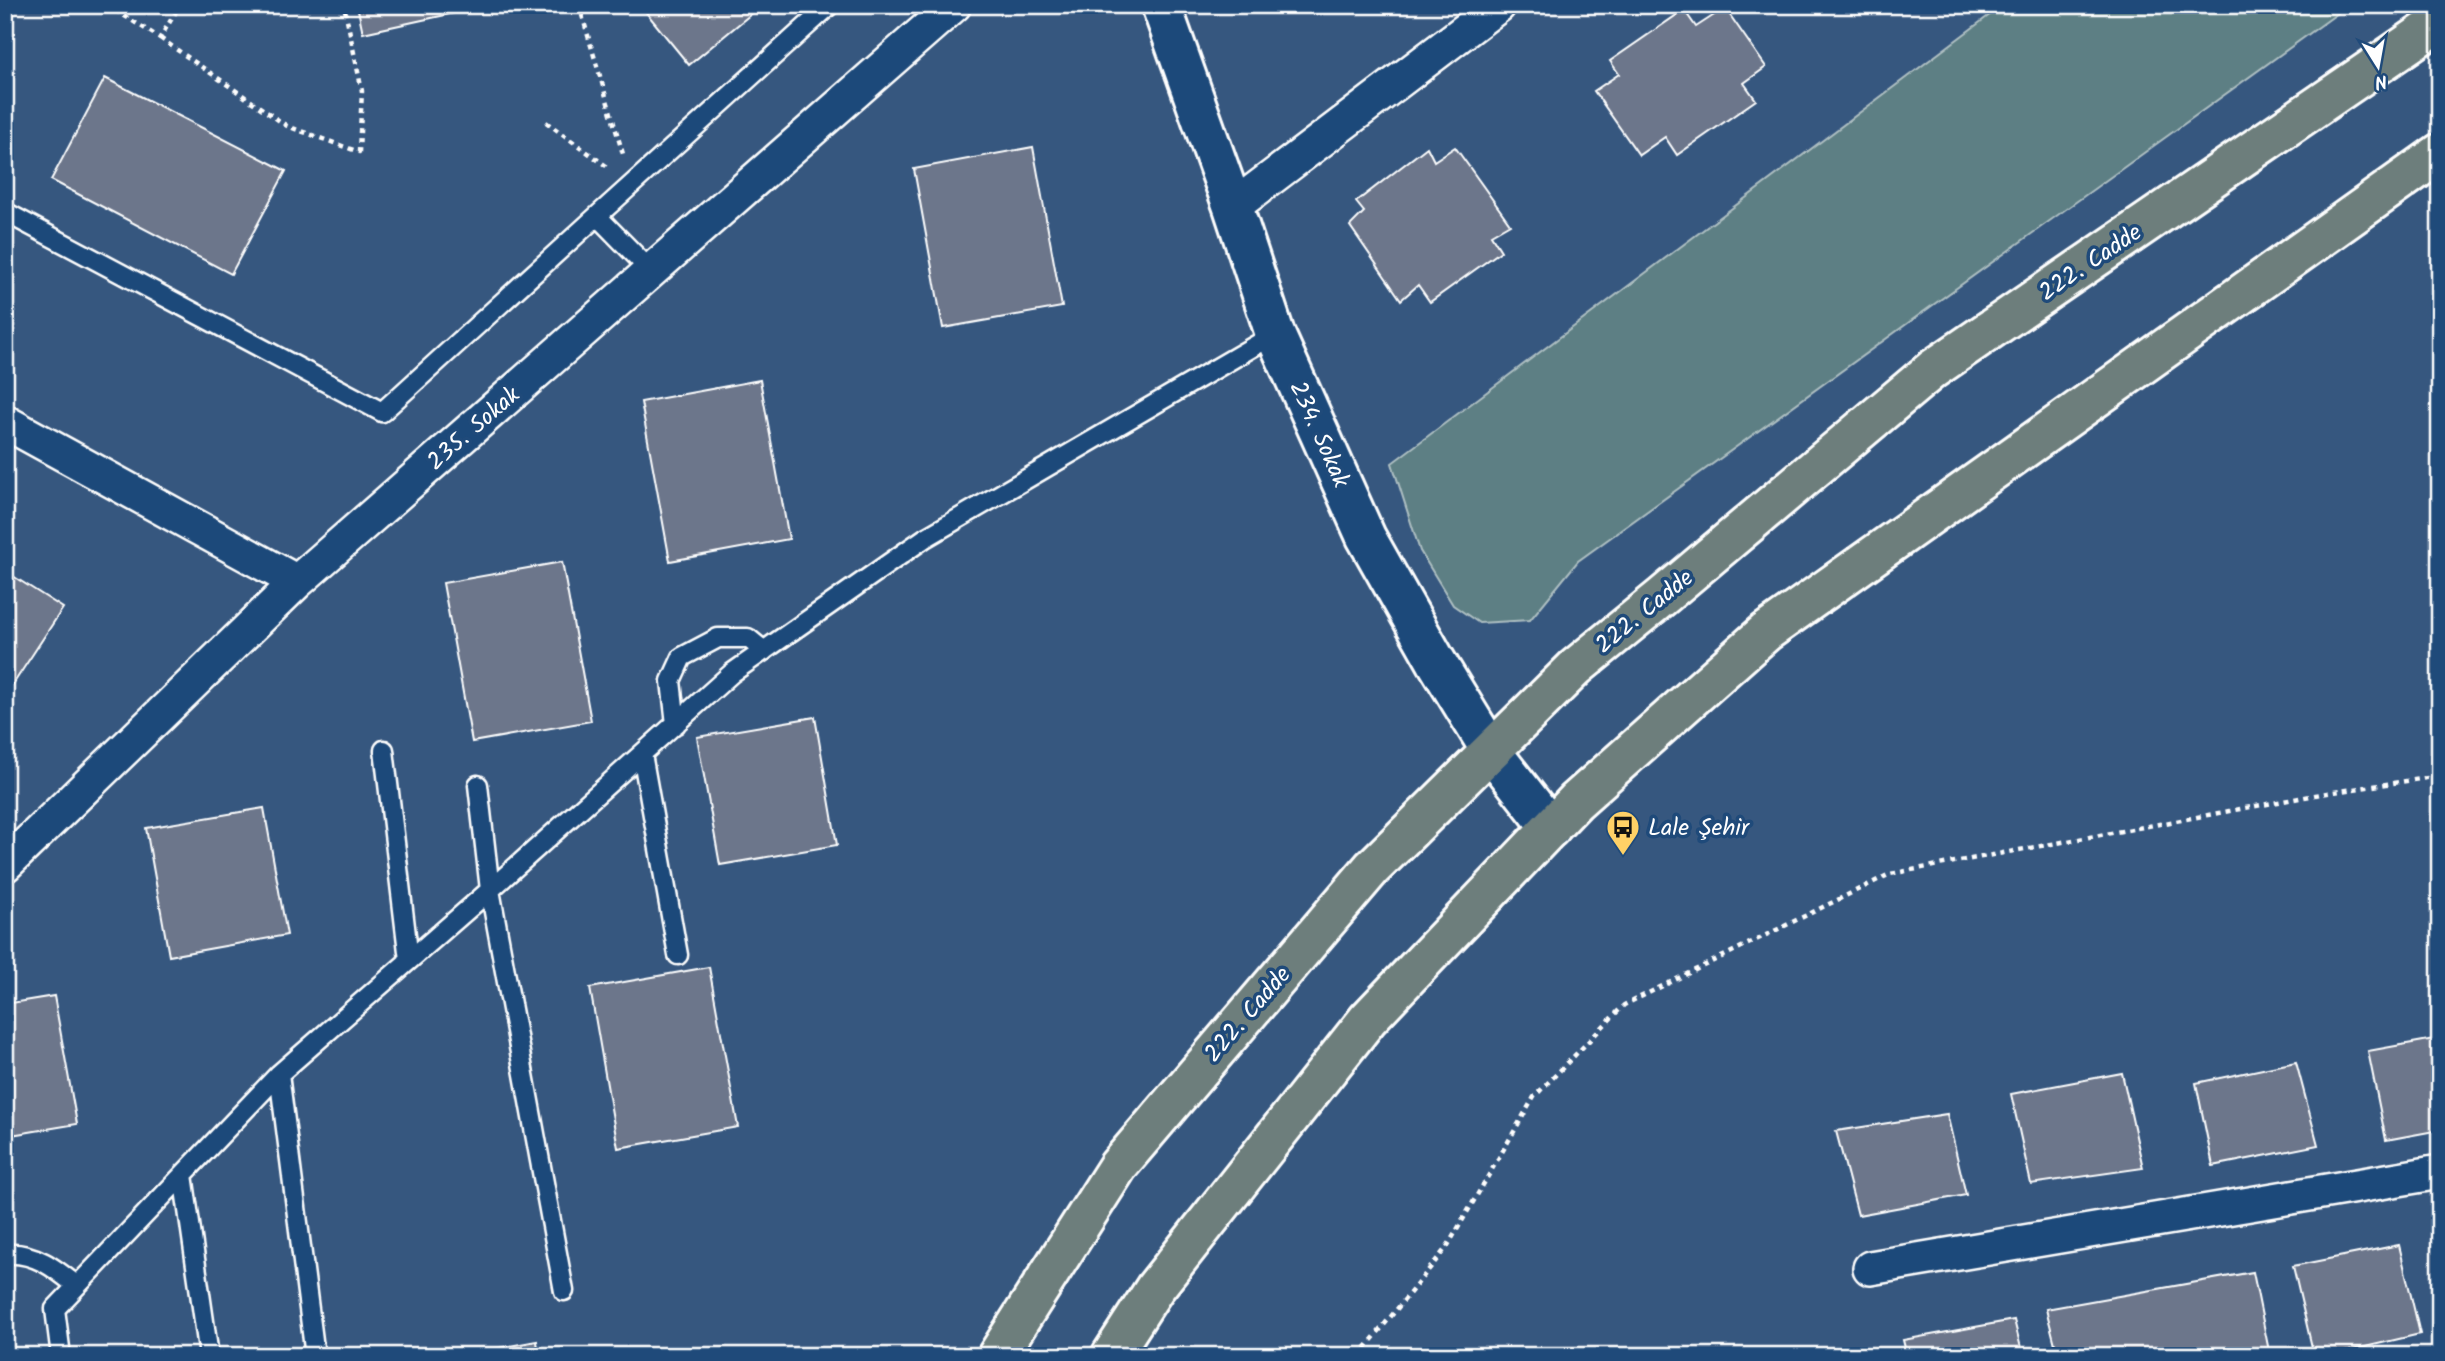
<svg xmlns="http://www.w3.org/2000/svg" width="2445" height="1361" font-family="Kalam,sans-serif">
	<rect width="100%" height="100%" fill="#36577f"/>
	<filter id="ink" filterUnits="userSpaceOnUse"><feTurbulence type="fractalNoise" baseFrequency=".0143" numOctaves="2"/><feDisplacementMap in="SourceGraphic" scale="14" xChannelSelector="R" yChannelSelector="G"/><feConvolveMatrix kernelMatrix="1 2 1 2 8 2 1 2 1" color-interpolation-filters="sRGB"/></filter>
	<g filter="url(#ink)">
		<path fill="#5d7f84" stroke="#aebfc2" stroke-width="2" d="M2003,5H2349L1578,561L1530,620L1479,623L1453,605L1420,551L1392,463Z"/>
		<path fill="#6c768b" stroke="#fff" stroke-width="2" d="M357,5H491L363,33Z
			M640,5H762L689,65Z
			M1725,8L1766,67L1744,83L1756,100L1677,155L1665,137L1639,155L1594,91L1619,74L1610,61L1684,10L1696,27Z
			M105,78L286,171L231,274L51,180Z
			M1033,147L1062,307L943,328L914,169Z
			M1427,147L1434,161L1455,147L1510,224L1491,235L1501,251L1430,302L1418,285L1401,300L1350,226L1364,212L1356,202Z
			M760,380L789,539L670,561L641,402Z
			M562,562L591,721L472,742L443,583Z
			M5,571L63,608L10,689L5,686Z
			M815,717L837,845L720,865L697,737Z
			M264,808L287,935L169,956L146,828Z
			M709,967L738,1127L618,1148L590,988Z
			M54,996L77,1124L5,1136V1004Z
			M2440,1038V1130L2386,1140L2368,1051Z
			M2296,1062L2318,1145L2213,1166L2196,1083Z
			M2122,1073L2143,1168L2031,1184L2011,1094Z
			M1947,1114L1966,1195L1858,1215L1836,1131Z
			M2399,1245L2420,1334L2327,1356H2314L2293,1266Z
			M2253,1272L2270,1356H2058L2046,1309Z
			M2014,1320L2023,1356H1907L1903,1340Z
			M537,1341L539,1356H455Z
			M1866,1349L1868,1356H1832Z"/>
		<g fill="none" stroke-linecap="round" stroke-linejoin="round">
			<defs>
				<path id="lane" d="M5,212L382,412L597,216L651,271
					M597,216L830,5
					M676,724L671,681L682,657L718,638H748L764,651
					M384,750L409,960
					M642,754L678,955
					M478,785L490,890L564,1291
					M279,1074L315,1356
					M183,1175L209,1356
					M5,1254C34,1251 56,1269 77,1286
					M61,1356L55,1309L279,1074L490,890L732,673L925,538L1275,334"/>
				<path id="street" d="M1233,207L1499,5
					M5,422L297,582
					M5,865L297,582L954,5
					M1870,1268L2440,1172"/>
				<path id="secondary" d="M1161,5L1233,207L1275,334L1366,537L1436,661L1491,751L1551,828"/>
				<path id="primary" d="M997,1356L1118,1166L1372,868L1576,667L1662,597L1933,369L2440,22
					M1111,1356L1155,1288L1368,1019L1576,801L1766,632L2440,153"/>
			</defs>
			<use href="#lane" stroke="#fff" stroke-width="23"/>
			<use href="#street" stroke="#fff" stroke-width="38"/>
			<use href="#secondary" stroke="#fff" stroke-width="44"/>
			<use href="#primary" stroke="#fff" stroke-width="44"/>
			<path stroke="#fff" stroke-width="4.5" stroke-dasharray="5 5" stroke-linecap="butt" d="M107,5L160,38L180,5
				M579,5L623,154
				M160,38L287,126L359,152L362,91L344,5
				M546,122L609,168
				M1359,1356L1447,1247L1534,1097L1624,1005L1890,874L2321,794L2440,776"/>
			<use href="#lane" stroke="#1f4a7a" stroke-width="18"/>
			<use href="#street" stroke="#1f4a7a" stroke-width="33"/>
			<use href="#secondary" stroke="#1f4a7a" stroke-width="38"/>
			<use href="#primary" stroke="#6d7e7c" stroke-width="38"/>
		</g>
	</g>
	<defs>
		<symbol id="bus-pin" viewBox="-11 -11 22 30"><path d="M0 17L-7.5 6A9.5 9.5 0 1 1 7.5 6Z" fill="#ffd166" stroke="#1f4a7a"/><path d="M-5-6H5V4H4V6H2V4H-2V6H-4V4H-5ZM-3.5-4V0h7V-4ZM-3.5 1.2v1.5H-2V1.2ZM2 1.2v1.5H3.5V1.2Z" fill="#111"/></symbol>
	</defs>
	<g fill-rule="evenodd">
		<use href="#bus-pin" x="1604" y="808" width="38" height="52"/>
	</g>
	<g text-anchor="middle" stroke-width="7" stroke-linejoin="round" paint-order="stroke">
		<g font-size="24" fill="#fff" stroke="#1f4a7a">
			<text transform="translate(2090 262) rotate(-34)" y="8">222. Cadde</text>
			<text transform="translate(473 428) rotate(-41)" y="8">235. Sokak</text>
			<text transform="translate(1320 434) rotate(66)" y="8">234. Sokak</text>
			<text transform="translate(1644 611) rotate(-39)" y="8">222. Cadde</text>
			<text transform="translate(1247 1014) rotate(-49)" y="8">222. Cadde</text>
		</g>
		<g font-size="24" fill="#fff" stroke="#1f4a7a" text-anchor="start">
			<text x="1648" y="835">Lale Şehir</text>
		</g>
	</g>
	<rect width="2445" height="1361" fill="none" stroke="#1f4a7a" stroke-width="28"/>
	<rect x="14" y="14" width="2417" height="1333" fill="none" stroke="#fff" stroke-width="2.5" filter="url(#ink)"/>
	<g transform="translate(2378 66) rotate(169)" stroke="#1f4a7a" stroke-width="5" paint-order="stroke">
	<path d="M0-5L12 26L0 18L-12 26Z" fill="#ffffff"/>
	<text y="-10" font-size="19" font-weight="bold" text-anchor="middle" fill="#ffffff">N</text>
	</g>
</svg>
